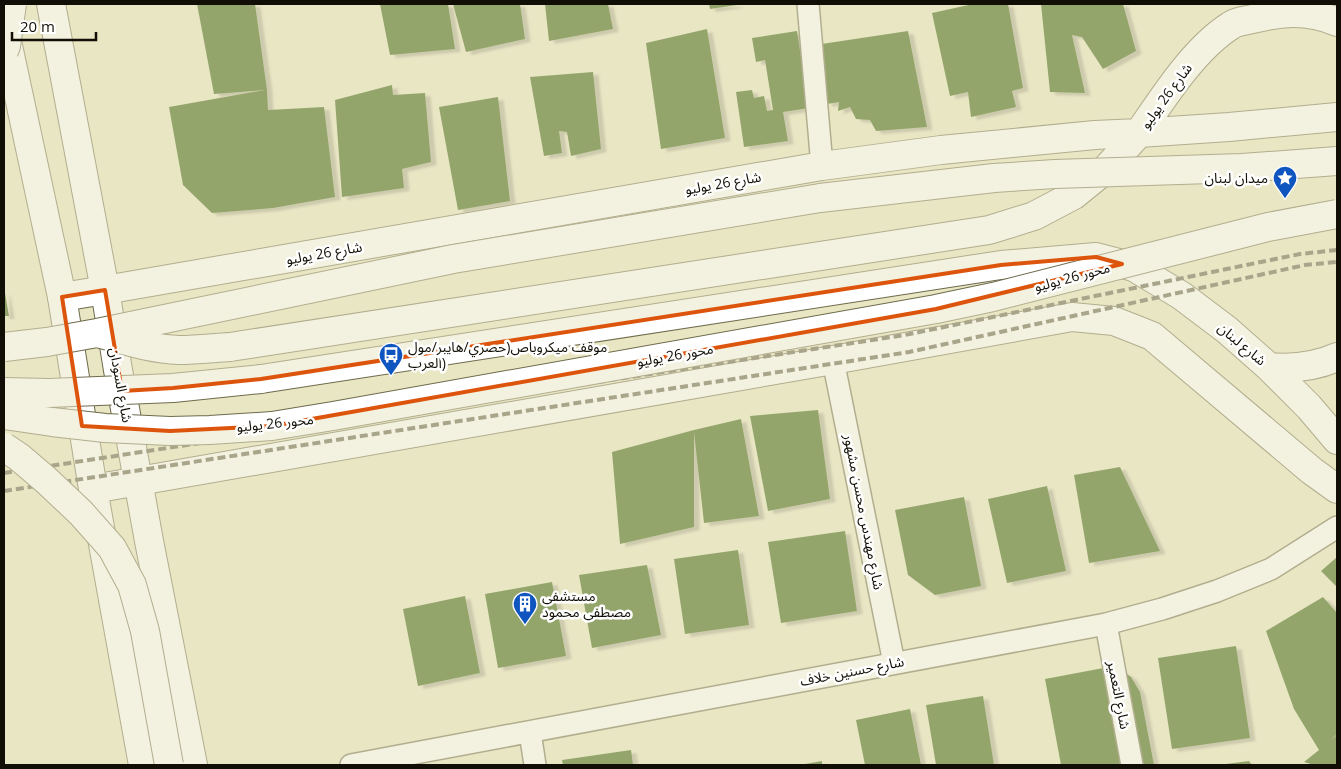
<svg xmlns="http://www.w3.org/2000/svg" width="1341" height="769" font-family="'Open Sans','Noto Sans Arabic',sans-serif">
	<defs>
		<filter id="shadow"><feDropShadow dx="5.5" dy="3" stdDeviation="1" flood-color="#0004"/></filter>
	</defs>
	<rect width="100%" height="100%" fill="#e9e6c4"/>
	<path fill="#2e5900" filter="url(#shadow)" d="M197,4H255L267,90L268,110L324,107L335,197L273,208L212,213L183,185L169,107L265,90L214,94Z
		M380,4H448L455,49L390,55Z
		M453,4H520L525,39L466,52Z
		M545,4H608L613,29L549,41Z
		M709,4H737V5L710,9Z
		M973,4H1008L1023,88L1012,91L1016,107L971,117L968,92L950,96L932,13Z
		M1041,4H1123L1136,51L1103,69L1082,37L1072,35L1085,93L1050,92Z
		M707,29L725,138L661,149L646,43Z
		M797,31L809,108L783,112L788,141L744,147L736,92L752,90L754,98L764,96L767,111L773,110L765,60L756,62L752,38Z
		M908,31L927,127L876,131L870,120L856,119L850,107L838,111L839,102L827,104L815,45Z
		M593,72L601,149L571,156L567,132L559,131L562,153L544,156L530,77Z
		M392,85L393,95L425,93L431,162L402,169L404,188L342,197L335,100Z
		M498,97L510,201L458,210L439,107Z
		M4,293H5L9,316H4Z
		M818,410L830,499L768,511L750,416Z
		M741,419L759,516L704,523L694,432V527L620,544L612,452L694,430Z
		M1120,467L1160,551L1089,563L1074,475Z
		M1047,486L1066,571L1007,583L988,499Z
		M964,497L981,586L935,595L908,575L895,510Z
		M845,531L857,611L781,623L768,542Z
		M738,550L749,625L685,634L674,559Z
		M1337,557V587L1321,571Z
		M647,565L661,635L592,648L579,575Z
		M552,582L566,656L498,668L485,594Z
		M465,596L480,673L418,686L403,609Z
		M1323,597L1337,613V734L1330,741L1337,735V765H1314L1304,762L1319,750L1294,709L1266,631Z
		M1236,646L1250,738L1172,749L1158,658Z
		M1114,666L1131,677L1140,692L1154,765H1061L1045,679Z
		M983,696L994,765H936L926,705Z
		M910,709L921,765H865L856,720Z
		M631,750L633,765H563L562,760Z
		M822,761V765H805V764Z
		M1249,761L1252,765H1226V764Z"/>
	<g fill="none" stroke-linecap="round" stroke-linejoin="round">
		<defs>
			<path id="street" d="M808,4L822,166
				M833,360L894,663
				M1106,624L1132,765
				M530,732L535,765
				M351,765L1106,624L1162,609L1217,591L1271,569L1337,527"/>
			<path id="secondary" d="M1139,133L1229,127L1337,117
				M1132,266L1182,296L1227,330L1269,367L1309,407L1337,440
				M62,297L105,290L822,166L941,150L1095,135L1139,133C1163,98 1194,49 1230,26C1235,22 1242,21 1248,20C1279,12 1307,9 1337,22
				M1269,367C1293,369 1315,367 1337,357
				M93,489L833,360L1072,317L1114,321L1152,336L1312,471L1337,489"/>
			<path id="primary" d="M51,4L105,290L118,370L149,541L193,765
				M4,27L62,297L93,489L143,765"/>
			<path id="highway" d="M230,347L989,230L1034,216L1074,195L1106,169L1139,133
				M261,379L1001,265L1096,257L1130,266"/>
		</defs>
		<use href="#street" stroke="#6e6b4d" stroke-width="24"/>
		<use href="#secondary" stroke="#6e6b4d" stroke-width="30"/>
		<use href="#primary" stroke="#6e6b4d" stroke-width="30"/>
		<use href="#highway" stroke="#6e6b4d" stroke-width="30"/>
		<use href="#street" stroke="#fff" stroke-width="21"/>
		<use href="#secondary" stroke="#fff" stroke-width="28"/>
		<use href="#primary" stroke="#fff" stroke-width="28"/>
		<use href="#highway" stroke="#fff" stroke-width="28"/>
		<path stroke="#5b5846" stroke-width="4" stroke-dasharray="8 4" stroke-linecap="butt" d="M4,473L905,335L1300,254L1337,250
			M4,491L909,352L1305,265L1337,262"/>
		<defs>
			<path id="highway-bridge" d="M4,51L6,46L12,4
				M101,334C127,341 152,349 179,350C196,350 213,348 230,347
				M4,347L47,342L97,333L453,259L820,198L994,178L1055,174L1242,168L1337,161
				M4,392L49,393L173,388L261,379
				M4,415L52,422L105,428L170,431L210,430L272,426L333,416L936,309L993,297L1268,227L1337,214
				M4,447L19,457L46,480L81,513L112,548L132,585L145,631L169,765"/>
		</defs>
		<use href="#highway-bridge" stroke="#6e6b4d" stroke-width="30" stroke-linecap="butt"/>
		<use href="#highway-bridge" stroke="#fff" stroke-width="28"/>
	</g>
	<path d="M0 0H1341V769H0ZM1096,257L1122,264L936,309L272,426L170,431L82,426L62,297L105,290L122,391L173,388L261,379L1001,265Z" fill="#e9e6c4" fill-opacity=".55" fill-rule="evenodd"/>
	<path fill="none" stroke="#dd550c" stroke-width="4" stroke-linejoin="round" d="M1096,257L1122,264L936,309L272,426L170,431L82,426L62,297L105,290L122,391L173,388L261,379L1001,265Z"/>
	<defs>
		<symbol id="sight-pin" viewBox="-11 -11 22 30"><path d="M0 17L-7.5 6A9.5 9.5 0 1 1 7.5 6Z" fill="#0f55c0" stroke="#fff"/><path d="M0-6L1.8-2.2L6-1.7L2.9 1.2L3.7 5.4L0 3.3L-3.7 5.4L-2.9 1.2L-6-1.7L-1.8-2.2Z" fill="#fff"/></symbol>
		<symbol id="bus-pin" viewBox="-11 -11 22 30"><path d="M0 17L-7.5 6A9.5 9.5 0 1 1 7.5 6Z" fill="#0f55c0" stroke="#fff"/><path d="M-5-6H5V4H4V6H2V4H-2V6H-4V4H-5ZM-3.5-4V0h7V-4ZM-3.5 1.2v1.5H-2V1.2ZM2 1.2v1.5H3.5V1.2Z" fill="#fff"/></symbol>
		<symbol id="building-pin" viewBox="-11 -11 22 30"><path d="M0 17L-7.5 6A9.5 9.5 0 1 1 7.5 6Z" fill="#0f55c0" stroke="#fff"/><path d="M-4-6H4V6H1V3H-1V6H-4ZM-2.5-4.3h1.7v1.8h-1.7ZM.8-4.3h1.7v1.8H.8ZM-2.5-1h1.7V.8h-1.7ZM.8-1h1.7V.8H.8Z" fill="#fff"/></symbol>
	</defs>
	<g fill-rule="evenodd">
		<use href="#sight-pin" x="1271" y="164" width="28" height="38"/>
		<use href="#bus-pin" x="377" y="341" width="28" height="38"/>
		<use href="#building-pin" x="511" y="590" width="28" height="38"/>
	</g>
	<g text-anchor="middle" stroke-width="5" stroke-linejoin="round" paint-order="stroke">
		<g font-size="14" fill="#110f05" stroke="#fff">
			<text transform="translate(1166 96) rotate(-54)" y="5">شارع 26 يوليو</text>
			<text transform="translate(723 183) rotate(-10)" y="5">شارع 26 يوليو</text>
			<text transform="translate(324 253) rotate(-10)" y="5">شارع 26 يوليو</text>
			<text transform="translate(1072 277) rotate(-15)" y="5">محور 26 يوليو</text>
			<text transform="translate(1242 344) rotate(40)" y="5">شارع لبنان</text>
			<text transform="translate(675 355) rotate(-10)" y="5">محور 26 يوليو</text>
			<text transform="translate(121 385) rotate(80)" y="5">شارع السودان</text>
			<text transform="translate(275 423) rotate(-6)" y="5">محور 26 يوليو</text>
			<text transform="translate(864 512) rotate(79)" y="5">شارع مهندس محسن مشهور</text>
			<text transform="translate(852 671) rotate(-11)" y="5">شارع حسنين خلاف</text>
			<text transform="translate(1119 695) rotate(79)" y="5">شارع التعمير</text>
		</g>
		<g font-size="14" fill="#110f05" stroke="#fff" text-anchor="start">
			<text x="1268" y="183" text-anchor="end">ميدان لبنان</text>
			<text x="408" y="352">موقف ميكروباص(حصري/هايبر/مول<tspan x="408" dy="16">العرب)</tspan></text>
			<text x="542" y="601">مستشفى<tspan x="542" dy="16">مصطفى محمود</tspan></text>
		</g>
	</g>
	<rect width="1341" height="769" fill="none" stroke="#110f05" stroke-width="10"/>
	<path d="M12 32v8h84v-8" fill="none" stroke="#110f05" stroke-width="2.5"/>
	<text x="20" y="32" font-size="15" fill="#110f05" stroke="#ffffff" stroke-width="4" paint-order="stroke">20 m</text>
</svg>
